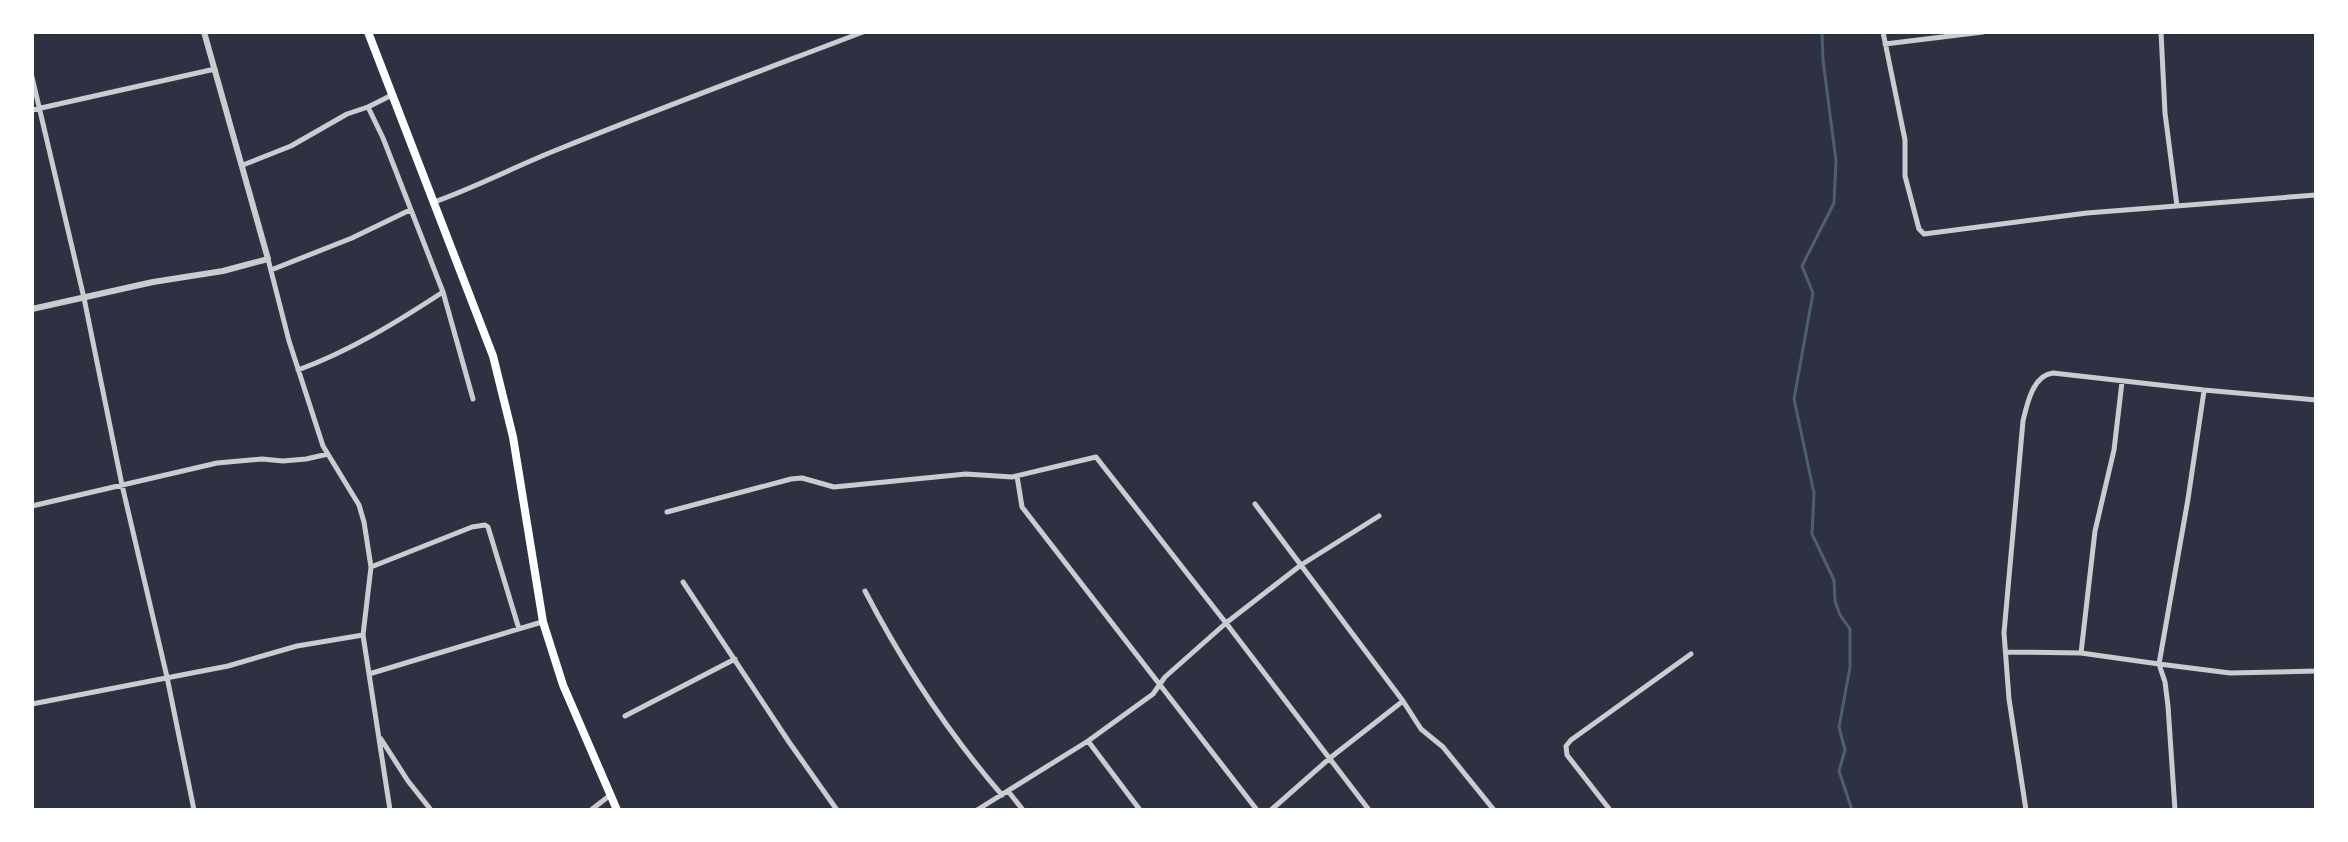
<svg xmlns="http://www.w3.org/2000/svg" width="2348" height="842" font-family="'Times New Roman',serif">
	<rect width="100%" height="100%" fill="#2d3142"/>
	<g fill="none" stroke-linecap="round" stroke-linejoin="round">
		<path stroke="#4f5d75" stroke-width="3" d="M1822,32L1823,60L1836,161L1834,203L1802,266L1813,293L1794,399L1814,493L1812,534L1834,580L1835,601L1840,615L1850,629V667L1839,727L1845,750L1839,771L1852,810"/>
		<path stroke="#caccd0" stroke-width="5" d="M1883,32L1905,140V176L1919,229L1924,234L2087,213L2316,195
			M2161,32L2165,113L2177,206
			M1885,44L1983,32
			M32,77L84,298L122,485L167,677L194,810
			M392,95L368,107L383,138L443,292L473,399
			M32,110L215,69
			M243,165L291,146L347,114L368,107
			M434,202C479,186 520,164 564,147C663,107 763,70 863,32
			M268,259L289,341L323,446L359,505L364,522L371,567L363,635L390,810
			M271,270L352,238L410,210
			M298,370C350,351 397,322 443,292
			M1017,476L1022,507L1257,810
			M1255,504L1403,701L1421,729L1443,747L1494,810
			M32,506L217,463L262,459L283,461L306,459L328,454
			M667,512L791,479L802,478L834,487L966,474L1012,477L1096,457L1226,623L1369,810
			M371,567L472,527L485,525L488,527L519,629
			M683,582L789,742L837,810
			M865,591C903,664 948,733 1002,795
			M2006,652L2081,653L2159,664L2188,499L2204,391
			M2081,653L2095,531L2114,450L2122,382
			M369,674L542,622
			M32,704L228,666L297,646L363,635
			M625,716L735,659
			M381,739L408,781L431,810
			M1088,741L1140,810
			M1008,791L1023,810
			M591,810L609,796
			M977,810L1088,741L1153,694L1165,677L1226,623L1301,565L1379,516
			M1271,810L1330,758L1403,701
			M1610,810L1567,755L1566,746L1571,740L1691,654
			M2026,810L2009,699L2004,633L2023,421C2027,404 2033,375 2053,373L2204,390L2316,400
			M2175,810L2168,706L2165,682L2159,664L2230,673L2316,671"/>
		<path stroke="#caccd0" stroke-width="6" d="M32,309L153,282L223,271L268,259L204,32"/>
		<path stroke="#fff" stroke-width="8" d="M368,32L493,356L513,437L543,622L563,685L617,810"/>
	</g>
	<rect width="2348" height="842" fill="none" stroke="#ffffff" stroke-width="68"/>
</svg>
